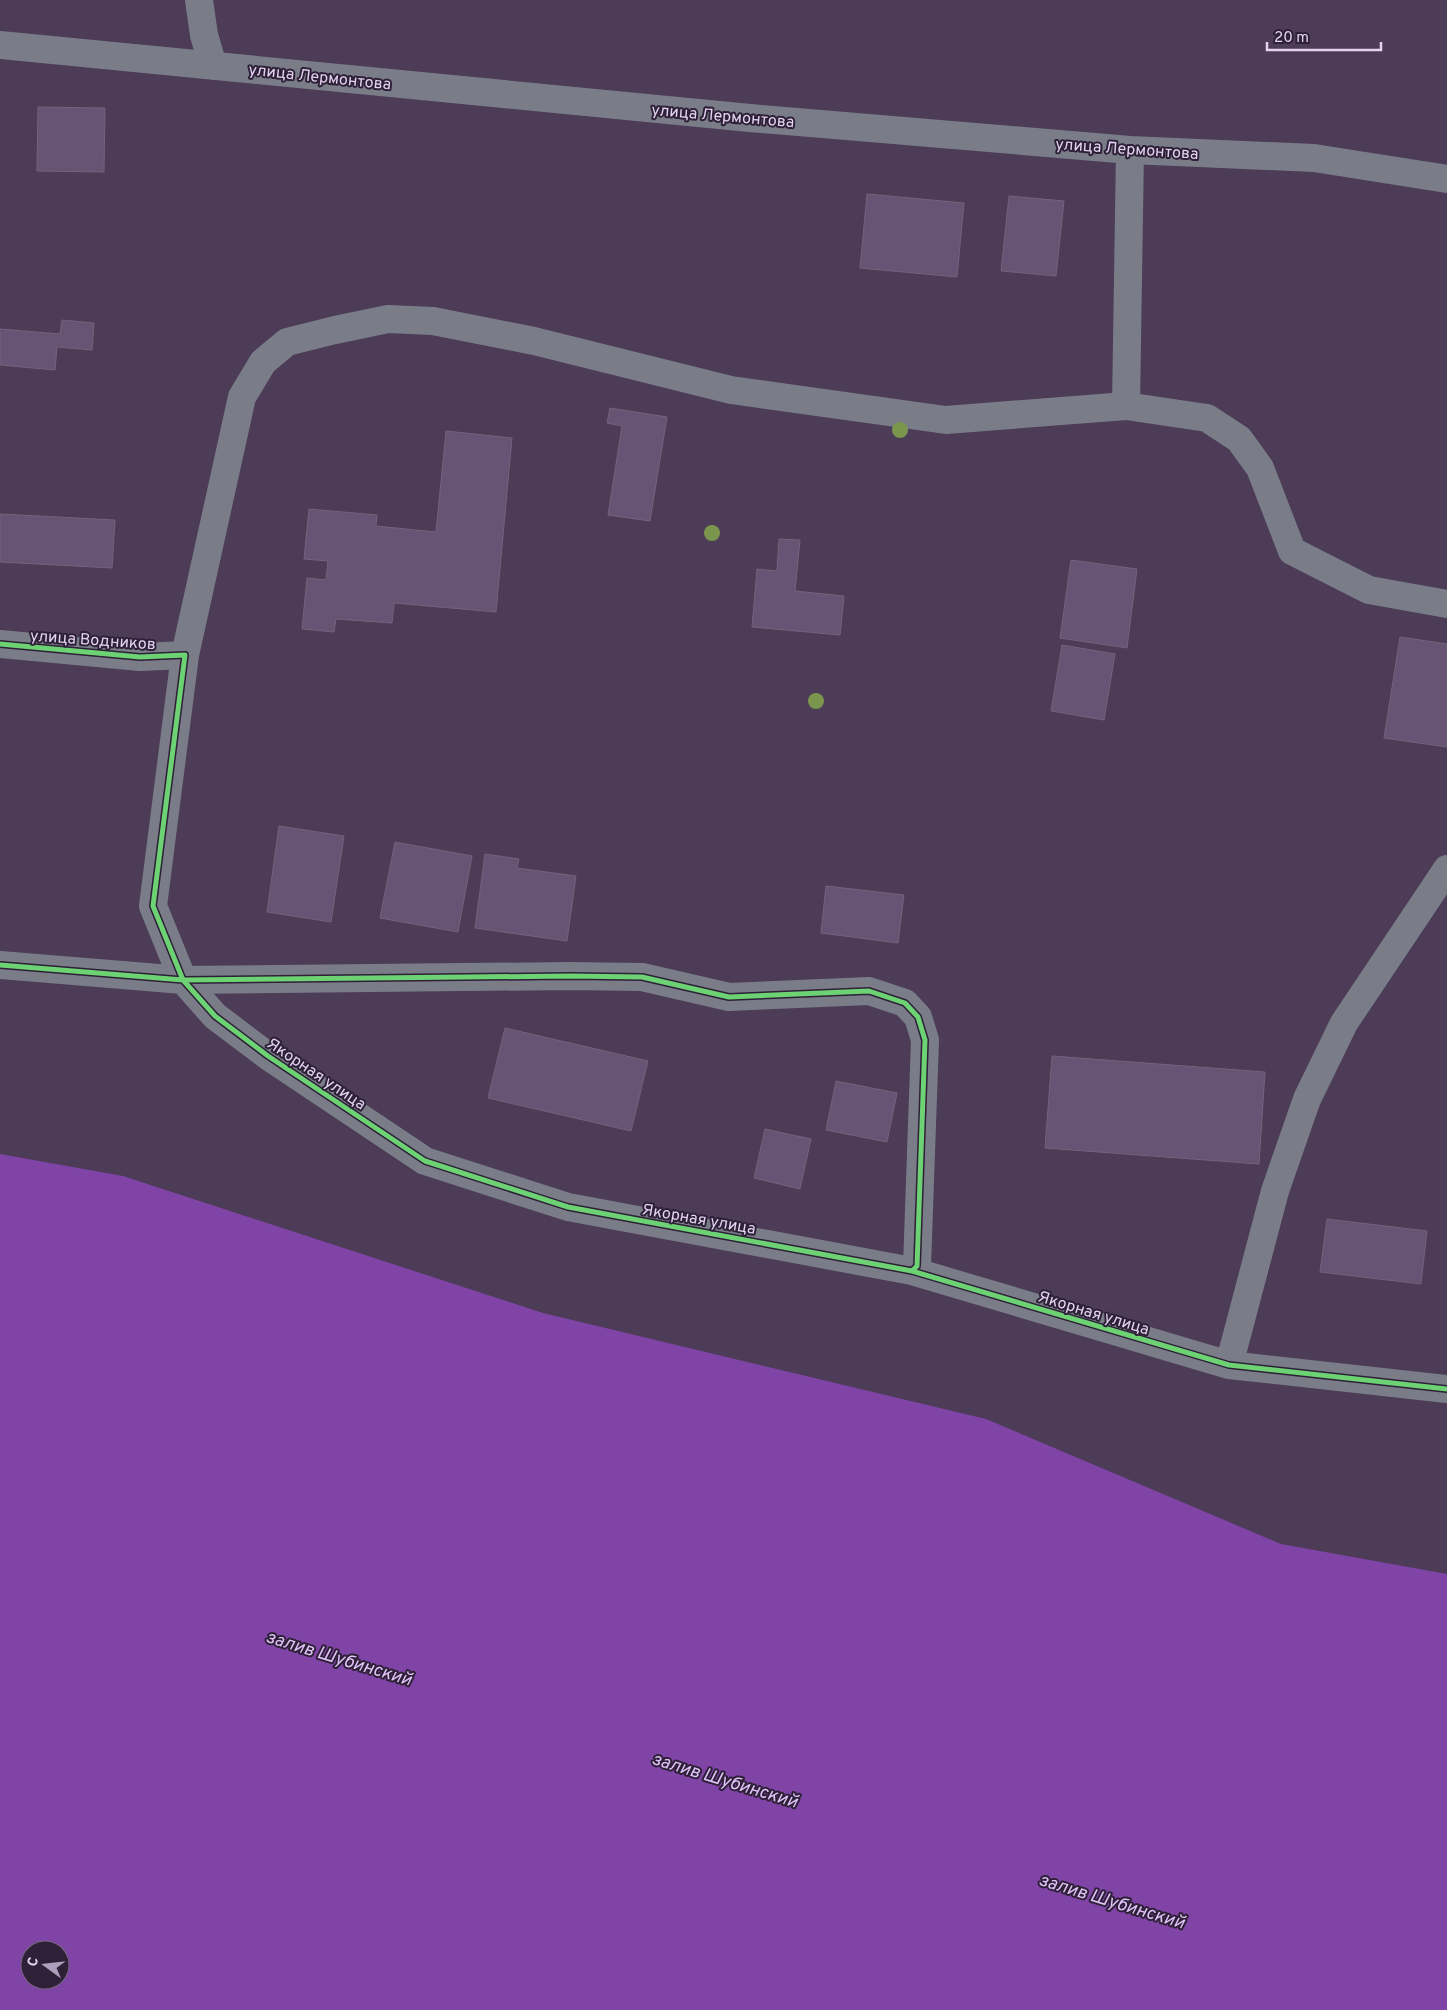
<svg xmlns="http://www.w3.org/2000/svg" width="1447" height="2010" font-family="Overpass,sans-serif">
	<rect width="100%" height="100%" fill="#4c3c58"/>
	<path fill="#7f44a5" fill-rule="evenodd" d="M0,1154L123,1176L543,1313L986,1419L1281,1544L1447,1574V2010H0ZM30,1950H60V1980H30Z"/>
	<path fill="#675374" stroke="#72647c" d="M38,107L105,108L104,172L37,171Z
		M867,194L964,203L957,277L860,268Z
		M1009,196L1064,201L1056,276L1001,271Z
		M62,320L94,323L92,350L57,347L55,370L0,365V329L60,334Z
		M610,408L667,417L650,521L608,515L622,426L607,423Z
		M446,431L512,438L496,612L394,603L392,623L336,619L334,632L302,629L307,578L326,580L328,561L304,559L309,509L377,515L376,526L436,532Z
		M0,514L115,520L112,568L0,562Z
		M779,539L800,540L795,591L844,596L840,635L752,627L757,569L777,571Z
		M1071,560L1137,569L1127,648L1060,638Z
		M1400,637L1447,644V747L1384,738Z
		M1062,645L1115,654L1104,720L1051,711Z
		M279,826L344,836L331,922L267,912Z
		M395,842L472,856L458,932L380,918Z
		M485,854L519,859L517,868L576,876L567,941L475,928Z
		M826,886L904,895L898,943L821,933Z
		M505,1028L648,1061L631,1131L488,1098Z
		M1052,1056L1265,1072L1259,1164L1045,1148Z
		M836,1081L897,1093L887,1142L826,1130Z
		M765,1129L811,1139L800,1189L754,1178Z
		M1327,1219L1427,1231L1421,1284L1320,1272Z"/>
	<g fill="none" stroke-linecap="round" stroke-linejoin="round">
		<path stroke="#7a7d88" stroke-width="28" d="M199,0L204,35L213,66
			M0,45L750,118L1130,150L1314,158L1447,179
			M1130,150L1126,406L1207,418L1239,439L1260,468L1292,551L1369,590L1447,604
			M0,644L140,657L185,655
			M0,965L183,980L215,1016L268,1056L425,1161L568,1207L912,1271L1229,1365L1447,1389
			M912,1271L917,1266L925,1040L918,1017L905,1003L869,991L729,997L642,977L570,976L183,980L153,906L185,655L242,397L263,362L287,342L335,330L388,319L433,321L534,341L731,390L946,420L1126,406
			M1229,1365L1275,1191L1307,1099L1344,1023L1447,869"/>
		<defs>
			<path id="cycleway" d="M0,644L140,657L185,655L153,906L183,980L570,976L642,977L729,997L869,991L905,1003L918,1017L925,1040L917,1266L912,1271
				M0,965L183,980L215,1016L268,1056L425,1161L568,1207L912,1271L1229,1365L1447,1389"/>
		</defs>
		<use href="#cycleway" stroke="#2d2037" stroke-width="8"/>
		<use href="#cycleway" stroke="#6cd273" stroke-width="5"/>
	</g>
	<g fill="#79964c">
		<circle cx="900" cy="430" r="8"/>
		<circle cx="712" cy="533" r="8"/>
		<circle cx="816" cy="701" r="8"/>
	</g>
	<g text-anchor="middle" stroke-width="4" stroke-linejoin="round" paint-order="stroke">
		<g font-size="16" fill="#e3d2f1" stroke="#2d2037">
			<text transform="translate(320 76) rotate(6)" y="6">улица Лермонтова</text>
			<text transform="translate(723 115) rotate(5)" y="6">улица Лермонтова</text>
			<text transform="translate(1127 148) rotate(4)" y="6">улица Лермонтова</text>
			<text transform="translate(93 639) rotate(4)" y="6">улица Водников</text>
			<text transform="translate(317 1073) rotate(34)" y="6">Якорная улица</text>
			<text transform="translate(699 1218) rotate(10)" y="6">Якорная улица</text>
			<text transform="translate(1094 1312) rotate(17)" y="6">Якорная улица</text>
		</g>
		<g font-size="18" font-style="italic" fill="#e0c3f8" stroke="#2d2037">
			<text transform="translate(339 1658) rotate(17)" y="6">залив Шубинский</text>
			<text transform="translate(725 1780) rotate(17)" y="6">залив Шубинский</text>
			<text transform="translate(1112 1901) rotate(17)" y="6">залив Шубинский</text>
		</g>
	</g>
	<g transform="translate(45 1965) rotate(285)"><circle r="24" fill="#2d2037" stroke="#766781"/>
	<path d="M0-4L9 19L0 12L-9 19Z" fill="#ae9ebb"/>
	<text y="-8" font-size="14" font-weight="bold" text-anchor="middle" fill="#e3d2f1">С</text>
	</g>
	<path d="M1267 42v8h114v-8" fill="none" stroke="#e3d2f1" stroke-width="2.5"/>
	<text x="1274" y="42" font-size="15" fill="#e3d2f1" stroke="#2d2037" stroke-width="4" paint-order="stroke">20 m</text>
</svg>
